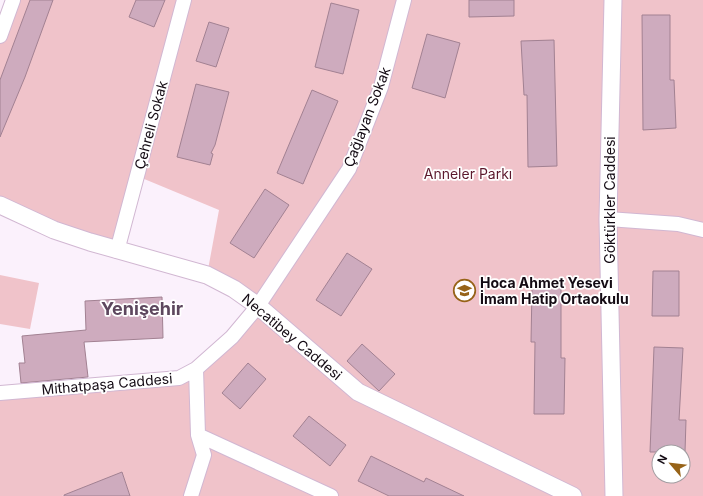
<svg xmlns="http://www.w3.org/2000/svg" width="703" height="496" font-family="Inter,sans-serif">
	<rect width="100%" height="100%" fill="#fbf1fc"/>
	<path fill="#f0c3ca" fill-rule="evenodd" d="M13,0H703V496H130L122,473L62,496H0V393L179,378L257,306L207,275L219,210L137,176L117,251L0,205V36ZM659,452H683V476H659Z
		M0,275L39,283L30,329L0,324Z"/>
	<path fill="#ceabbe" stroke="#a28192" d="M30,0H53L25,77L0,137V80Z
		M136,0H165L154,27L129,17Z
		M469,0H514V16L469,17Z
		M331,3L359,10L343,74L315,67Z
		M642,15H670V80H674L676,128L643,130Z
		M209,22L229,28L216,67L196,61Z
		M427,34L460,43L445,98L412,88Z
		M554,40L557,166L528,167L527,95H524L521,41Z
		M196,84L229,92L215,145L211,153L213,154L210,165L177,157Z
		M312,90L338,101L303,184L277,173Z
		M265,189L289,205L254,258L230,243Z
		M347,253L372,269L341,316L316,300Z
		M653,271H679V316H652Z
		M532,288H561V358H565L564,414H534L535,342H531Z
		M162,297L163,338L84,342L88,377L21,383L19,363H25L22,336L86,330L85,301Z
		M362,344L395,374L379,391L347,361Z
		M654,347L683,348L679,420H686L685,452H650Z
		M248,363L266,379L240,409L222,393Z
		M309,416L346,445L330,466L293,436Z
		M371,456L424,482L426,478L464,496H389L358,481Z
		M122,472L130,496H64V495Z"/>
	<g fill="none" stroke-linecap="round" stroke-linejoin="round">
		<defs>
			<path id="minor" d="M0,36L13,0
				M608,219L678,224L703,230
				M117,251L184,0
				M0,393L179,378L196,369L232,337L258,306L349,169L381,87L404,0
				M198,435L331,496
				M191,496L204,455L198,435L196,369"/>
			<path id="tertiary" d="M613,0L608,219L614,496
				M0,205L54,230L90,242L207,275L234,289L258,306L358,392L573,496"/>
		</defs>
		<use href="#minor" stroke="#d1b7d2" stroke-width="16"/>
		<use href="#tertiary" stroke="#d1b7d2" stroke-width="19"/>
		<use href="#minor" stroke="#fff" stroke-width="14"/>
		<use href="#tertiary" stroke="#fff" stroke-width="17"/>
	</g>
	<defs>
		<symbol id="school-ring" viewBox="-11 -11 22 22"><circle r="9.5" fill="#fff" stroke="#976318" stroke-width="1.5"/><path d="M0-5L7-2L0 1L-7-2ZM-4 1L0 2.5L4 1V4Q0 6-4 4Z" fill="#976318"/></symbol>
	</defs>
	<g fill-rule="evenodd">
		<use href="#school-ring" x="452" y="278" width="25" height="25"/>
	</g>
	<g text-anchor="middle" stroke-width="3.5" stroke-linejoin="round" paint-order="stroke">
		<g font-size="14" fill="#130a13" stroke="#fff">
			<text transform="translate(367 117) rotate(-69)" y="5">Çağlayan Sokak</text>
			<text transform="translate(151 125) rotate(-75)" y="5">Çehreli Sokak</text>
			<text transform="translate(610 200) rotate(-90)" y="5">Göktürkler Caddesi</text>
			<text transform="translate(292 337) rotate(40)" y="5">Necatibey Caddesi</text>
			<text transform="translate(107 384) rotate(-5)" y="5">Mithatpaşa Caddesi</text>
		</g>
		<g font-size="14" fill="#5c192d" stroke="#fff">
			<text x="468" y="179">Anneler Parkı</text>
		</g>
		<g font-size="14" font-weight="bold" fill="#130a13" stroke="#fff" text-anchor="start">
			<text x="480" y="288">Hoca Ahmet Yesevi<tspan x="480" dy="16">İmam Hatip Ortaokulu</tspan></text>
		</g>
		<g font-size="18" font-weight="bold" fill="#5d475e" stroke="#fff">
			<text x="142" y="315">Yenişehir</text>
		</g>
	</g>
	<g transform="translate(671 464) rotate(298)"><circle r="19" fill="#ffffff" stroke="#a19da1"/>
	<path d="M0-3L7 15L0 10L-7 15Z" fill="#976318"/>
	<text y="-6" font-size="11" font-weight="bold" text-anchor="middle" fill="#130a13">N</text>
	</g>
</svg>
